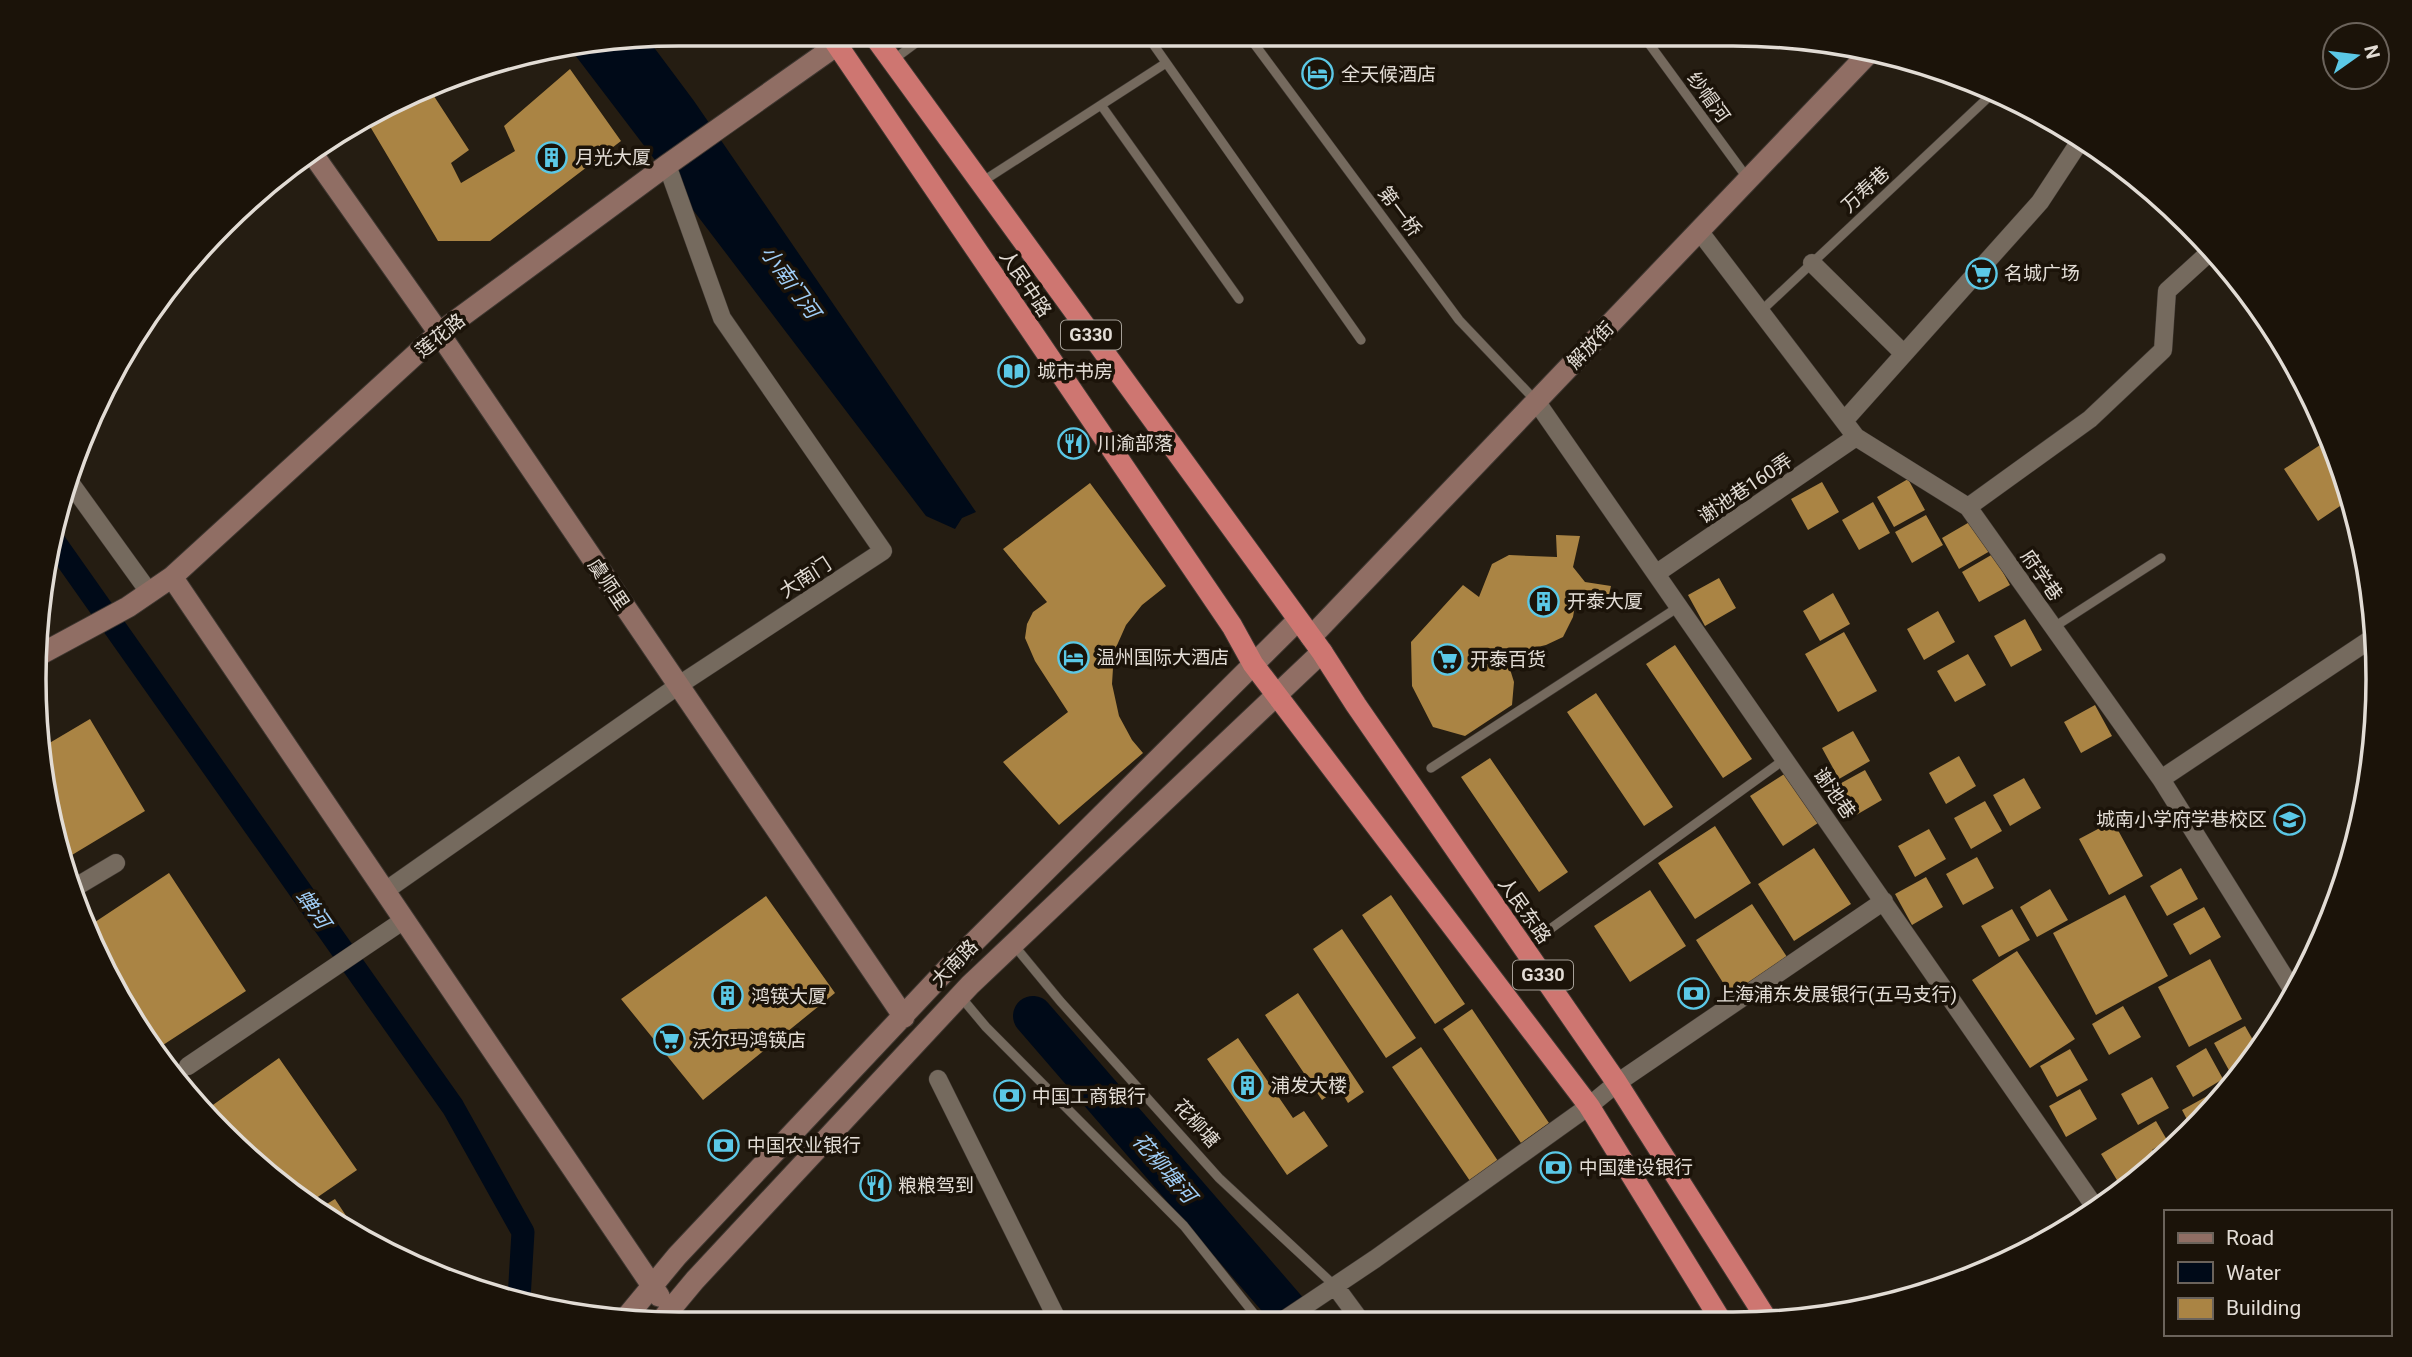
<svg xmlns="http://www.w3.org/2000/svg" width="2412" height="1357" font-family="Roboto,'Noto Sans SC',sans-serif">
	<rect width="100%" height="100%" fill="#251d12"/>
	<path fill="#000a18" d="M647,38L694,101L976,512L962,518L955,529L926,516L572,51Z"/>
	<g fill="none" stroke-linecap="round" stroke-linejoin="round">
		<path stroke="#000a18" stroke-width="23" d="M53,540L453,1107L523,1232L519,1299"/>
		<path stroke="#000a18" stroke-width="40" d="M1033,1016L1296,1320"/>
	</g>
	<path fill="#aa8444" d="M570,69L621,141L490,241H438L368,123L430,90L469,150L451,163L461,183L515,151L504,126Z
		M2329,439L2352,498L2318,521L2284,469Z
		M1908,479L1925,510L1894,527L1877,497Z
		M1822,482L1839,512L1808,530L1791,499Z
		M1090,483L1166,586L1142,605L1126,625L1114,652L1112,684L1119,716L1132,740L1143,753L1059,825L1003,762L1068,712L1035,661L1025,638L1027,624L1033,612L1047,602L1003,549Z
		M1873,502L1890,533L1859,550L1842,520Z
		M1926,515L1943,545L1912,563L1895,532Z
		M1973,520L1990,551L1959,569L1942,538Z
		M1556,535L1580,536L1573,567L1585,582L1611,586L1606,607L1575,605L1573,617L1563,637L1546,645L1521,651L1509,666L1514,682L1512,705L1465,736L1433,727L1412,686L1411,642L1463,585L1479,597L1492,564L1509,555L1557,557Z
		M1993,554L2010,585L1979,602L1962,572Z
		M1719,578L1736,608L1705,626L1688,595Z
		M1833,593L1850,624L1820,641L1803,611Z
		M1938,611L1955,642L1924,660L1907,629Z
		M2025,619L2042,650L2011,667L1994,636Z
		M1844,632L1877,691L1838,712L1805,654Z
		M1675,645L1752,759L1723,778L1646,664Z
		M1968,654L1986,685L1955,702L1937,671Z
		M1596,693L1673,807L1644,826L1567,712Z
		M2095,705L2112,736L2081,753L2064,722Z
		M90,719L145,811L67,858L41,748Z
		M1853,731L1870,761L1839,779L1822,748Z
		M1959,756L1976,786L1946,804L1929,773Z
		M1490,758L1568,872L1539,892L1461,777Z
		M1865,770L1882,800L1851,818L1834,787Z
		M1786,773L1818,823L1783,846L1750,796Z
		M2024,778L2041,808L2010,826L1993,795Z
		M1985,801L2002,831L1971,849L1954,818Z
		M2113,821L2143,876L2109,895L2079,839Z
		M1715,826L1751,883L1695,919L1658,863Z
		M1929,829L1946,859L1915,877L1898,846Z
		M1814,848L1851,904L1794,941L1758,884Z
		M1977,857L1994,888L1963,905L1946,874Z
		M2181,868L2198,899L2167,916L2150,886Z
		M169,873L246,991L163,1045L86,928Z
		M1926,877L1943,907L1912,925L1895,894Z
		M2050,889L2068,920L2037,937L2020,907Z
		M1650,890L1686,946L1630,982L1594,926Z
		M1391,895L1465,1004L1435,1024L1362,915Z
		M2125,895L2168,976L2096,1015L2053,933Z
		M766,896L835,993L703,1100L621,999Z
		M1752,904L1789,960L1732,997L1696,940Z
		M2204,907L2221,937L2190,955L2173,924Z
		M2012,909L2030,940L1999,957L1981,926Z
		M1342,929L1416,1038L1386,1058L1313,949Z
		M2017,951L2075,1039L2030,1068L1972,980Z
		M2210,959L2242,1019L2189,1047L2158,987Z
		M1298,993L1364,1092L1348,1103L1339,1088L1322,1100L1265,1015Z
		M2123,1006L2141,1037L2109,1055L2092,1024Z
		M1472,1009L1549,1123L1521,1143L1443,1029Z
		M2245,1026L2257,1047L2241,1068L2231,1074L2214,1043Z
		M1238,1038L1293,1118L1304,1111L1328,1146L1287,1175L1207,1059Z
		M1421,1047L1498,1161L1470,1181L1392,1067Z
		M2206,1048L2223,1079L2193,1097L2176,1066Z
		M2070,1049L2088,1080L2057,1097L2040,1066Z
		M279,1058L357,1170L312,1201L203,1112Z
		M2152,1077L2169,1108L2138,1125L2121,1094Z
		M2080,1089L2097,1119L2066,1137L2049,1106Z
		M2220,1089L2222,1093L2193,1131L2182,1110Z
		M2156,1121L2167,1140L2152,1150L2159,1160L2123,1190L2101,1154Z
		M335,1199L362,1240L320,1208Z"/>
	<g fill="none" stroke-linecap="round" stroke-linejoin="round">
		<defs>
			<path id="lane" d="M1146,34L1361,340
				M1247,34L1459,320L1536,401
				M1642,34L1748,179
				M1255,45L1273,34
				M893,60L928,34
				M1101,105L1239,299
				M980,183L1166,63
				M1760,312L1994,92
				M2054,627L2161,558
				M1431,768L1680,606
				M1546,932L1785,759
				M1013,944L1060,1001L1219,1178L1335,1286
				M960,996L986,1027L1184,1226L1259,1320"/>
			<path id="street" d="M1700,232L1856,437L1968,507L2161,779L2295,994
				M1812,263L1904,354
				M1536,401L2097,1210
				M1844,421L2040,202L2082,138
				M69,481L149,592
				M1968,507L2090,419L2163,350L2167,291L2212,250
				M1657,573L1856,437
				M2161,779L2377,635
				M74,888L116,863
				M385,891L679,685L883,551L722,318L667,165
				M188,1066L404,920
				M938,1079L1058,1321
				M1335,1286L1360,1320
				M1284,1320L1375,1259L1589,1106L1617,1083L1884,901"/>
			<path id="secondary" d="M312,153L439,333L904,1017
				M172,577L659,1296
				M1311,637L1869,53
				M41,654L128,607L172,577L439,333L667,165L854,33
				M624,1320L677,1256L950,966L1298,620
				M660,1322L695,1280L970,985L1322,652"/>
			<path id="highway" d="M829,33L1232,626L1253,664L1589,1106L1720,1319
				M872,33L1322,652L1356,705L1617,1083L1766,1318"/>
		</defs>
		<use href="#lane" stroke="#3d3630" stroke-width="10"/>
		<use href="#street" stroke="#3d3630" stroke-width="19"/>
		<use href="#secondary" stroke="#3d3630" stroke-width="23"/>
		<use href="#highway" stroke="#3d3630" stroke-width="23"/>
		<use href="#lane" stroke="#756a5e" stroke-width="9"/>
		<use href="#street" stroke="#756a5e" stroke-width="18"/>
		<use href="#secondary" stroke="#906e64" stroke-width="21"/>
		<use href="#highway" stroke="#ce7671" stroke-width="21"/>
	</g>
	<defs>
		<symbol id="hotel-ring" viewBox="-11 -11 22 22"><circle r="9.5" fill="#1b1309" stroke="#5bc8e6" stroke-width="1.5"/><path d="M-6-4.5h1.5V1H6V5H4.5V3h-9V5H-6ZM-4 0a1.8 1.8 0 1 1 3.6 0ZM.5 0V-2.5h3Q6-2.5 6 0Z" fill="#5bc8e6"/></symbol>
		<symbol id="building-ring" viewBox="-11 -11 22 22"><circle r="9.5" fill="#1b1309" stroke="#5bc8e6" stroke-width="1.5"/><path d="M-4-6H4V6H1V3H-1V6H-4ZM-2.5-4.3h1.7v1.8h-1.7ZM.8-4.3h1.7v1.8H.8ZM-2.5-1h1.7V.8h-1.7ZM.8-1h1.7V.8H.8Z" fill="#5bc8e6"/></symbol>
		<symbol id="supermarket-ring" viewBox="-11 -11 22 22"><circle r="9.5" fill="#1b1309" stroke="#5bc8e6" stroke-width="1.5"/><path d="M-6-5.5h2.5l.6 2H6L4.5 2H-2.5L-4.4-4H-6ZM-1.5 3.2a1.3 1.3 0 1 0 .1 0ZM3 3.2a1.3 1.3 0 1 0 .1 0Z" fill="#5bc8e6"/></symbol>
		<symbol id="library-ring" viewBox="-11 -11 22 22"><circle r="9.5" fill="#1b1309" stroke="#5bc8e6" stroke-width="1.5"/><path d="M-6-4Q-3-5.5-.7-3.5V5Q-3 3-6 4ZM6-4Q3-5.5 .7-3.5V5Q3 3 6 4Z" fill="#5bc8e6"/></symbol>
		<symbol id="restaurant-ring" viewBox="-11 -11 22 22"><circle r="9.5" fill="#1b1309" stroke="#5bc8e6" stroke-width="1.5"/><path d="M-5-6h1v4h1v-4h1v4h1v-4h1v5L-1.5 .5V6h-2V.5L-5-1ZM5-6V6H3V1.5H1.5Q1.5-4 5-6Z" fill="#5bc8e6"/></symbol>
		<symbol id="school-ring" viewBox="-11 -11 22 22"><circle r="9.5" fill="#1b1309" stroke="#5bc8e6" stroke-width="1.5"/><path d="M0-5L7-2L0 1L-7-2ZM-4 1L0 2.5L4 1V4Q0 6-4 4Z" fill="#5bc8e6"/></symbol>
		<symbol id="bank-ring" viewBox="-11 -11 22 22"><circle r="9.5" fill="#1b1309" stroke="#5bc8e6" stroke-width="1.5"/><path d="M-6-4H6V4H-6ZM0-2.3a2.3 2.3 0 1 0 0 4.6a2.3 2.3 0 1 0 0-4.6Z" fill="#5bc8e6"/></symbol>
	</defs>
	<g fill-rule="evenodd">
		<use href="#hotel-ring" x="1300" y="56" width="35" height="35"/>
		<use href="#building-ring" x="534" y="140" width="35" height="35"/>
		<use href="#supermarket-ring" x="1964" y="256" width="35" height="35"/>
		<use href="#library-ring" x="996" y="354" width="35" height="35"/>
		<use href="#restaurant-ring" x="1056" y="426" width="35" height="35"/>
		<use href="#building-ring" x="1526" y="584" width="35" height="35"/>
		<use href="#hotel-ring" x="1056" y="640" width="35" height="35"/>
		<use href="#supermarket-ring" x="1430" y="642" width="35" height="35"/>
		<use href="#school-ring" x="2272" y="802" width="35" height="35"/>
		<use href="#bank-ring" x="1676" y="976" width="35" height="35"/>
		<use href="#building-ring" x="710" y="978" width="35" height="35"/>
		<use href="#supermarket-ring" x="652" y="1022" width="35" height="35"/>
		<use href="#building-ring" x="1230" y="1068" width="35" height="35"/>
		<use href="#bank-ring" x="992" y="1078" width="35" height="35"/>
		<use href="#bank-ring" x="706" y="1128" width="35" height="35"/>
		<use href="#bank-ring" x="1538" y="1150" width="35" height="35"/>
		<use href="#restaurant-ring" x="858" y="1168" width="35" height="35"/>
	</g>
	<g text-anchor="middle" stroke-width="7" stroke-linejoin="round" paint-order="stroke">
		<g fill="#1b1309" stroke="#a6a098" stroke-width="2">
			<rect x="1061" y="320.5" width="60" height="29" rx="5"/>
			<rect x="1513" y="960.5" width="60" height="29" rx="5"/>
		</g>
		<g font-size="18" font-weight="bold" fill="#e2dcd5">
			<text x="1091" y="341">G330</text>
			<text x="1543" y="981">G330</text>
		</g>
		<g font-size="19" fill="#e2dcd5" stroke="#1b1309" text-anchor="start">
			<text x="1341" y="81">全天候酒店</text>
			<text x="575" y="164">月光大厦</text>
			<text x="2004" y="280">名城广场</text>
			<text x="1037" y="378">城市书房</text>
			<text x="1097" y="450">川渝部落</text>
			<text x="1567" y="608">开泰大厦</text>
			<text x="1096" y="664">温州国际大酒店</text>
			<text x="1470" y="666">开泰百货</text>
			<text x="2267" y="826" text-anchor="end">城南小学府学巷校区</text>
			<text x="1716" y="1001">上海浦东发展银行(五马支行)</text>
			<text x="751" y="1003">鸿锳大厦</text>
			<text x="692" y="1047">沃尔玛鸿锳店</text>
			<text x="1271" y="1092">浦发大楼</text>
			<text x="1032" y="1103">中国工商银行</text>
			<text x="747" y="1152">中国农业银行</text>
			<text x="1579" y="1174">中国建设银行</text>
			<text x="898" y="1192">粮粮驾到</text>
		</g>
		<g font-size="19" fill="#e2dcd5" stroke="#1b1309">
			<text transform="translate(1709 97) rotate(54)" y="7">纱帽河</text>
			<text transform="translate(1865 189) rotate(-43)" y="7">万寿巷</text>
			<text transform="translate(1400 211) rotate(53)" y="7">第一桥</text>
			<text transform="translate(1026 283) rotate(56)" y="7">人民中路</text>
			<text transform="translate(440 335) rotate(-39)" y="7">莲花路</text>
			<text transform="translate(1590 345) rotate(-46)" y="7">解放街</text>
			<text transform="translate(1745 488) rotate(-34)" y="7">谢池巷160弄</text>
			<text transform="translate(2042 575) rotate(55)" y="7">府学巷</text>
			<text transform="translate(805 577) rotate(-33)" y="7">大南门</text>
			<text transform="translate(609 584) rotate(56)" y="7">虞师里</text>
			<text transform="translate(1835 793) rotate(55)" y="7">谢池巷</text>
			<text transform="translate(1525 910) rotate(55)" y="7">人民东路</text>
			<text transform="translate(954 963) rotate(-46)" y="7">大南路</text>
			<text transform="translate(1197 1123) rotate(48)" y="7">花柳塘</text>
		</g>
		<g font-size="21" font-style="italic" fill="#a0cef7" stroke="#1b1309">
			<text transform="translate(790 282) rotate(54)" y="7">小南门河</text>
			<text transform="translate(313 909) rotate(55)" y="7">蝉河</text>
			<text transform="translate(1164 1168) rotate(49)" y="7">花柳塘河</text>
		</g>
	</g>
	<path d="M0 0H2412V1357H0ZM679 46H1733A633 633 0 0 1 2366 679V679A633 633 0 0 1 1733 1312H679A633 633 0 0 1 46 679V679A633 633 0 0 1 679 46Z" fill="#1b1309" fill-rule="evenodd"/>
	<path fill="none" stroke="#e2dcd5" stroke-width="3.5" d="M679 46H1733A633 633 0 0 1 2366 679V679A633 633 0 0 1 1733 1312H679A633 633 0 0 1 46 679V679A633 633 0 0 1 679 46Z"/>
	<rect x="2164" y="1210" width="228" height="126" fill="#1b1309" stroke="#6b635b" stroke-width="2"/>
	<rect x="2178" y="1233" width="35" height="10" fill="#906e64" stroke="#6b635b" stroke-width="2"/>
	<text x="2226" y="1245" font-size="21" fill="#e2dcd5">Road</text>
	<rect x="2178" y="1262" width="35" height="21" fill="#000a18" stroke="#6b635b" stroke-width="2"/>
	<text x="2226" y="1280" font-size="21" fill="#e2dcd5">Water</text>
	<rect x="2178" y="1298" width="35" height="21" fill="#aa8444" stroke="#6b635b" stroke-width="2"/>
	<text x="2226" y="1315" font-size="21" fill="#e2dcd5">Building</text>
	<g transform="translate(2356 56) rotate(76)"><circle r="33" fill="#1b1309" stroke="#6b635b" stroke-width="2"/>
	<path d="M0-5L12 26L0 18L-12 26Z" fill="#5bc8e6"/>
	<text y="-10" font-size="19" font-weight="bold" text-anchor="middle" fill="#e2dcd5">N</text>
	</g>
</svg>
